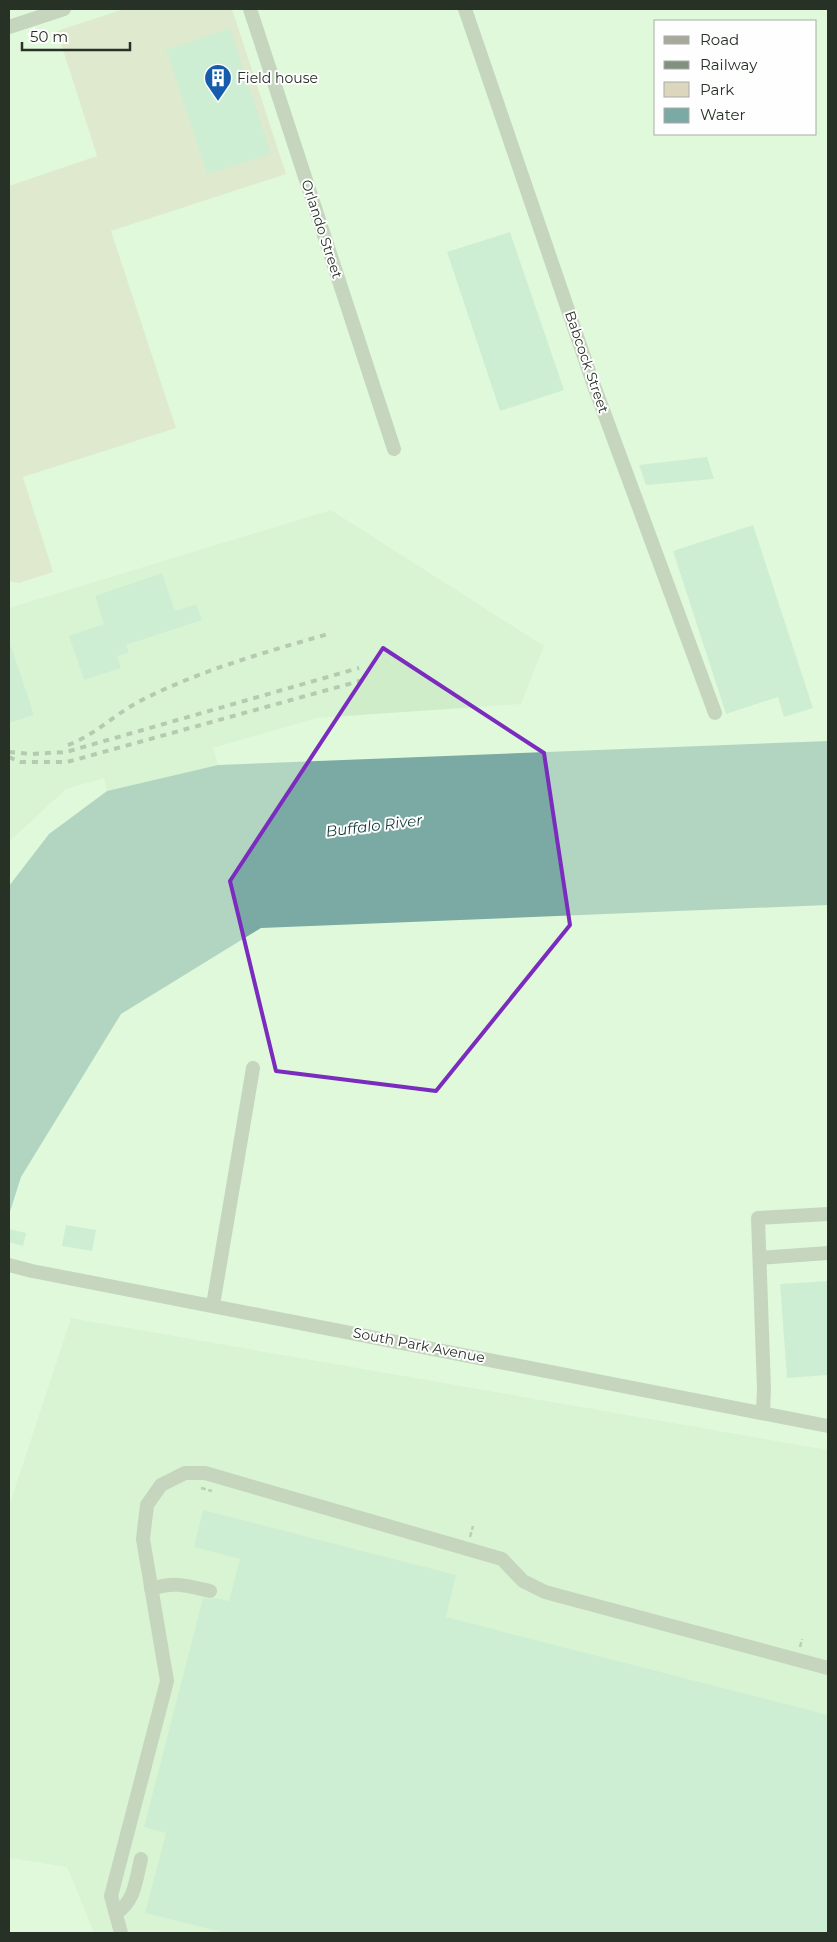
<svg xmlns="http://www.w3.org/2000/svg" width="837" height="1942" font-family="Montserrat,sans-serif">
	<rect width="100%" height="100%" fill="#e0f9db"/>
	<path fill="#d0edca" d="M331,510L544,646L521,704L317,718L213,748L218,765L107,791L104,778L66,789L9,842V608Z
		M71,1318L828,1450V1933H94L67,1867L9,1858V1506Z"/>
	<path fill="#dcd6bd" d="M124,9H232L286,174L111,231L176,428L23,477L53,572L19,583L9,581V186L97,156L57,31Z"/>
	<path fill="#7ba9a3" d="M828,741V905L261,928L121,1014L21,1177L9,1215V886L49,834L107,791L218,765Z"/>
	<path fill="#b9e0cc" d="M230,28L271,154L207,174L166,50Z
		M510,232L564,390L500,411L447,252Z
		M707,457L714,479L646,485L639,465Z
		M753,525L813,708L784,717L778,697L726,714L673,551Z
		M162,573L175,611L196,604L202,620L126,645L129,653L117,656L121,668L84,680L69,636L104,624L95,596Z
		M11,646L34,715L9,723V647Z
		M66,1225L96,1230L92,1251L62,1246Z
		M9,1229L26,1233L23,1246L9,1242Z
		M828,1281V1375L787,1378L780,1284Z
		M203,1510L456,1575L446,1617L828,1715V1933H226L145,1913L166,1833L144,1827L203,1598L212,1599L215,1598L229,1601L240,1559L194,1547Z"/>
	<g fill="none" stroke-linecap="round" stroke-linejoin="round">
		<path stroke="#8b9d88" stroke-width="2.5" stroke-dasharray="5 2.5" stroke-linecap="butt" d="M201,1488L212,1491
			M470,1537L473,1526
			M800,1647L802,1639"/>
		<path stroke="#a7aa9b" stroke-width="14" d="M250,9L394,449
			M465,9L593,383L715,713
			M9,27L64,9
			M760,1258L828,1253
			M9,1265L32,1271L828,1426
			M213,1305L253,1068
			M763,1412L764,1389L758,1218L828,1214
			M151,1589C175,1581 188,1586 210,1591
			M116,1913C135,1902 136,1879 141,1859
			M121,1933L111,1896L167,1681L143,1539L147,1505L161,1485L185,1473H205L502,1559L523,1581L545,1592L828,1668"/>
		<path stroke="#80917d" stroke-width="4" stroke-dasharray="6 6" stroke-linecap="butt" d="M68,745C95,735 115,714 140,701C198,671 266,652 328,634
			M9,752L31,754L66,752L359,668
			M9,757L20,762H67L367,679"/>
	</g>
	<path d="M0 0H837V1942H0ZM383,648L544,753L570,925L436,1091L276,1071L230,881Z" fill="#e0f9db" fill-opacity=".55" fill-rule="evenodd"/>
	<path fill="none" stroke="#7b2cbf" stroke-width="4" stroke-linejoin="round" d="M383,648L544,753L570,925L436,1091L276,1071L230,881Z"/>
	<defs>
		<symbol id="building-pin" viewBox="-11 -11 22 30"><path d="M0 17L-7.5 6A9.5 9.5 0 1 1 7.5 6Z" fill="#155dac" stroke="#fefefe"/><path d="M-4-6H4V6H1V3H-1V6H-4ZM-2.5-4.3h1.7v1.8h-1.7ZM.8-4.3h1.7v1.8H.8ZM-2.5-1h1.7V.8h-1.7ZM.8-1h1.7V.8H.8Z" fill="#fff"/></symbol>
	</defs>
	<g fill-rule="evenodd">
		<use href="#building-pin" x="202" y="62" width="32" height="43"/>
	</g>
	<g text-anchor="middle" stroke-width="4" stroke-linejoin="round" paint-order="stroke">
		<g font-size="14" fill="#273126" stroke="#fefefe" text-anchor="start">
			<text x="237" y="83">Field house</text>
		</g>
		<g font-size="14" fill="#273126" stroke="#fefefe">
			<text transform="translate(322 229) rotate(72)" y="5">Orlando Street</text>
			<text transform="translate(587 362) rotate(71)" y="5">Babcock Street</text>
			<text transform="translate(419 1345) rotate(11)" y="5">South Park Avenue</text>
		</g>
		<g font-size="15" font-style="italic" fill="#133e3a" stroke="#fefefe">
			<text transform="translate(374 826) rotate(-7)" y="5">Buffalo River</text>
		</g>
	</g>
	<rect width="837" height="1942" fill="none" stroke="#273126" stroke-width="20"/>
	<rect x="654" y="20" width="162" height="115" fill="#fefefe" stroke="#a8aca8"/>
	<rect x="664" y="36" width="25" height="8" fill="#a7aa9b" stroke="#a8aca8"/>
	<text x="700" y="45" font-size="15" fill="#273126">Road</text>
	<rect x="664" y="61" width="25" height="8" fill="#80917d" stroke="#a8aca8"/>
	<text x="700" y="70" font-size="15" fill="#273126">Railway</text>
	<rect x="664" y="82" width="25" height="15" fill="#dcd6bd" stroke="#a8aca8"/>
	<text x="700" y="95" font-size="15" fill="#273126">Park</text>
	<rect x="664" y="108" width="25" height="15" fill="#7ba9a3" stroke="#a8aca8"/>
	<text x="700" y="120" font-size="15" fill="#273126">Water</text>
	<path d="M22 42v8h108v-8" fill="none" stroke="#273126" stroke-width="2.5"/>
	<text x="30" y="42" font-size="15" fill="#273126" stroke="#fefefe" stroke-width="4" paint-order="stroke">50 m</text>
</svg>
